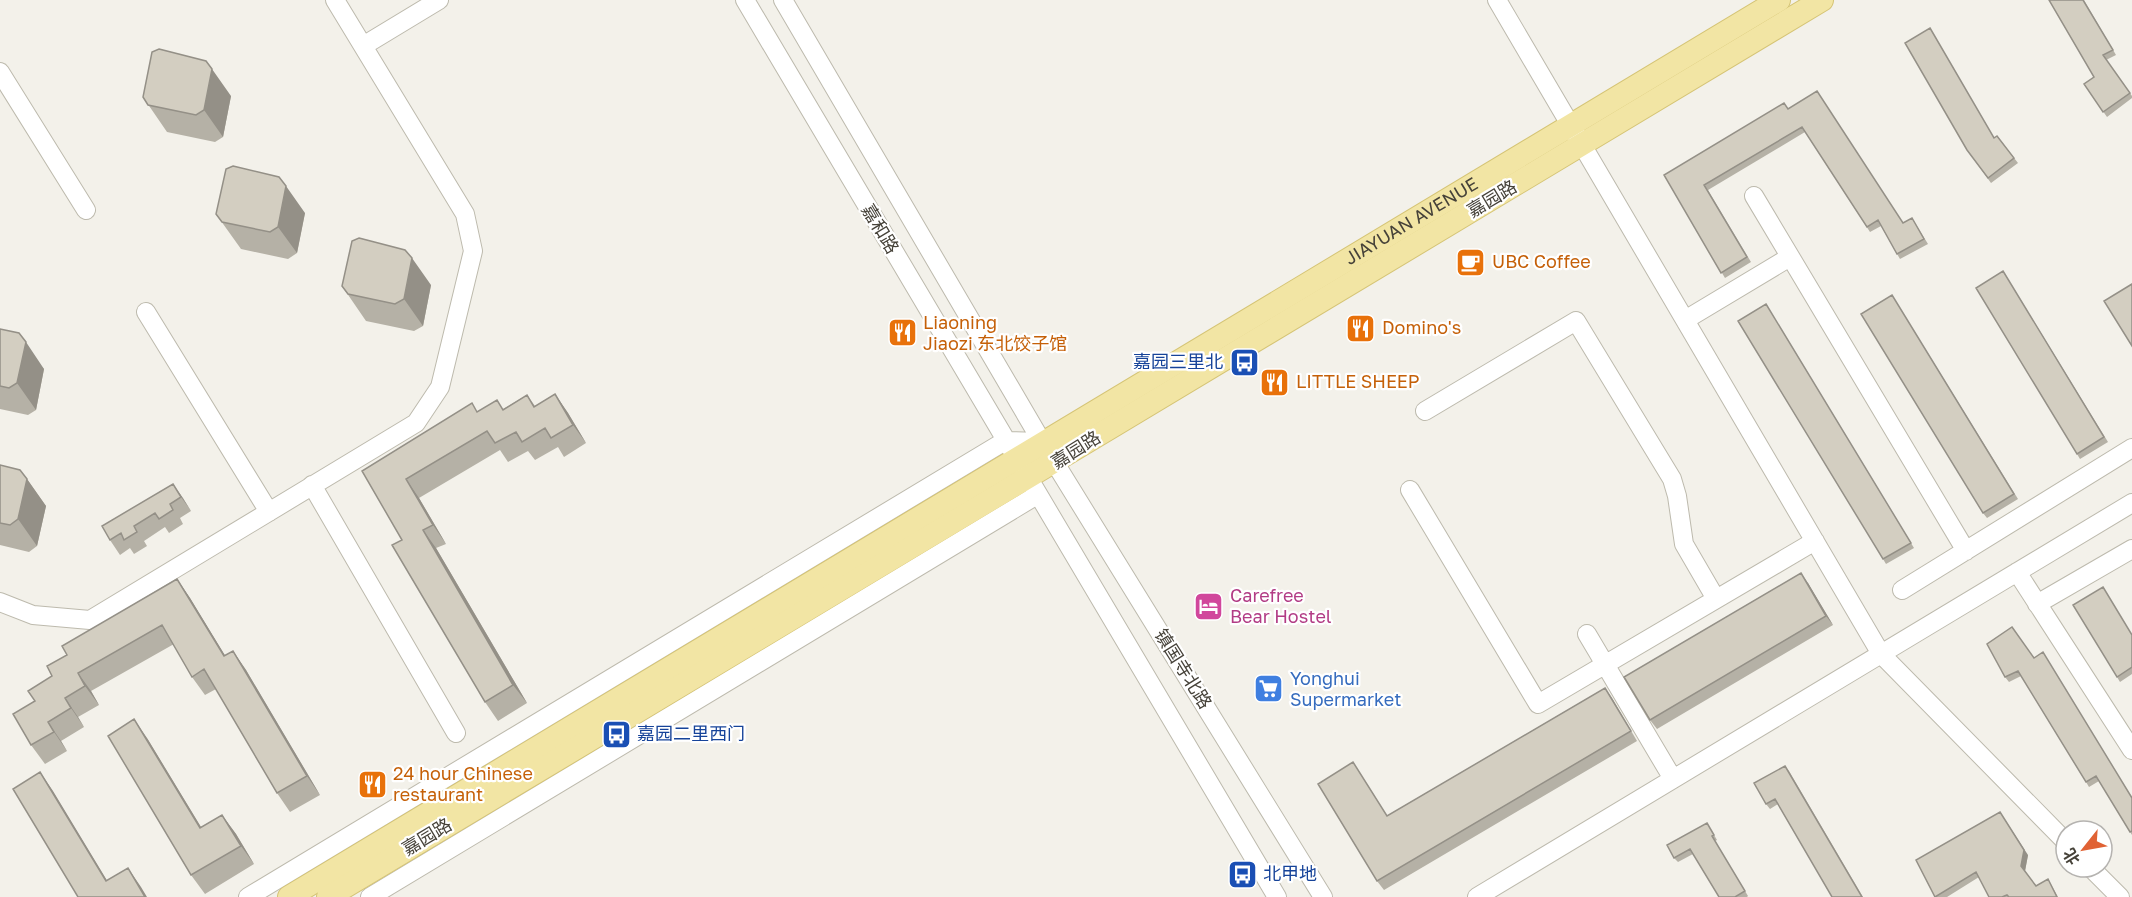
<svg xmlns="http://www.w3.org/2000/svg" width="2132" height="897" font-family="'Golos Text','Noto Sans SC',sans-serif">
	<rect width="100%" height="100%" fill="#f3f1ea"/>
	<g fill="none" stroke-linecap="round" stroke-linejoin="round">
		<defs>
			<path id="minor" d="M745,0L1277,897
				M783,0L1042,442L1323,897
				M1497,0L1881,654L2066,842
				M363,46L439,0
				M0,72L86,210
				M1754,196L1966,551
				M146,312L269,512
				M1685,320L1790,257
				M1425,411L1576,321L1672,479L1677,496L1684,544L1716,599
				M312,485L456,733
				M1410,490L1538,704L1815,541
				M2017,572L2132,750
				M1902,590L2132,448
				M0,602L33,615L90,620L416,423L440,387L473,251L465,214L335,0
				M2037,604L2132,549
				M1587,634L1673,779
				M2090,867L2120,897
				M248,897L1005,441L1042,442
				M370,897L1037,495
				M1477,897L2132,503"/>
			<g id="major">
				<path id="s1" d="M289,897L1779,0"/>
				<path d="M328,897C825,597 1326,301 1822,0"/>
			</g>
		</defs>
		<use href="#minor" stroke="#bdbaad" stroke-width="20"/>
		<use href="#major" stroke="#d5c475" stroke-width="24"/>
		<use href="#minor" stroke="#fff" stroke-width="18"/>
		<use href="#major" stroke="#f2e5a4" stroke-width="22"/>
	</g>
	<path fill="#b5b1a6" d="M2049,0H2084L2116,55L2106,60L2132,96V98L2107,117L2084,84L2094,77Z
		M1933,33L1994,138L1997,136L2018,163L1991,183L1967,150Z
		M231,96L223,137L215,142L167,132L143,97Z
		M1788,109L1903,223L1912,218L1928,244L1900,259L1881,226L1870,232L1805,132L1708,190L1751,262L1725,278L1664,175Z
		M305,213L297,253L288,259L241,249L216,214Z
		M2003,271L2108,442L2080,459L2077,454Z
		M431,285L423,326L414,331L366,321L342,286Z
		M1895,300L2018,499L1987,518L1983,513Z
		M1769,309L1914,548L1886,564L1883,559Z
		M0,329L44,369L36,410L28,415L0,409Z
		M555,394L568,413L586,443L564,457L558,447L535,460L528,451L508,462L500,450L419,498L446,544L436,548L527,703L498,721L485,702L402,540L362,471L478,412L503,409L527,395L535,406Z
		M0,465L27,479L46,506L37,546L29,552L0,545Z
		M173,484L191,511L180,518L183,524L169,533L165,527L144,541L147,546L134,554L130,548L120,555L110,540Z
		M177,579L190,598L225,656L233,651L246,670L320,795L290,812L277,793L216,689L205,695L192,677L174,644L91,691L99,705L78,717L84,727L61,741L67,751L45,764L31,745L35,701L67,655Z
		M1808,583L1833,625L1657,729L1650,720Z
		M2012,627L2132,797V835L2099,781L2089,787L2086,782L2021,676L2009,682L2005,677Z
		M2132,634V674L2120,682L2117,677Z
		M1605,688L1637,741L1384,890L1377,881L1353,762L1387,816Z
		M147,738L201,827L222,815L236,834L254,864L205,894L191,875Z
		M1785,766L1789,771L1863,897H1832L1778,804L1770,809L1766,804Z
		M1707,823L1717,840L1715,841L1748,896L1747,897H1719L1693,854L1678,862L1674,858Z
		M2028,855L2025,871L2036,886L2048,879L2058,897H1989L1979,877L1947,897H1935L1916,860Z"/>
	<path fill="#949087" d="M212,69L231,96L223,137L204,110Z
		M286,186L305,213L297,253L278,227Z
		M412,258L431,285L423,326L404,299Z
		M26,342L44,369L36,410L17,383Z
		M555,394L568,413L586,443L573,425Z
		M27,479L46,506L37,546L18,519Z
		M406,479L419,498L446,544L433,525Z
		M173,484L183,498L191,511L181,497Z
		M423,530L436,548L527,703L513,685Z
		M1801,573L1808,583L1833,625L1826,616Z
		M177,579L190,598L237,675L224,656Z
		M233,651L246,670L320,795L307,776Z
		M78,673L91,691L99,705L85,686Z
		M1605,688L1612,698L1637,741L1631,731Z
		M65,698L78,717L84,727L71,708Z
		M134,719L147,738L213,847L200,828Z
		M48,722L61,741L67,751L54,732Z
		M40,772L53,791L117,897L106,881Z
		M2000,812L2028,855L2025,871L2021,866Z
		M222,815L236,834L254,864L241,846Z
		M128,868L141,887L147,897H145Z"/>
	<path fill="#d3cec1" stroke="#949087" stroke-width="1.5" d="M2049,0H2083L2113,50L2103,55L2130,93L2103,112L2084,84L2094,77Z
		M1930,28L1994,138L1997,136L2014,158L1988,178L1967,150L1905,43Z
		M159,49L206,61L212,69L204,110L196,115L148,105L143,97L152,52Z
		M1817,91L1903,223L1912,218L1924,239L1897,254L1878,220L1867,227L1802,127L1704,185L1747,257L1721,273L1664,175L1784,103L1788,109Z
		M233,166L279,177L286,186L278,227L270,232L222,222L216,214L226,169Z
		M359,238L405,250L412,258L404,299L395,304L348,294L342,286L352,241Z
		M2003,271L2104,437L2077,454L1976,288Z
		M2132,284V346L2104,301Z
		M1892,295L2014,494L1983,513L1861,314Z
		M1766,304L1911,543L1883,559L1738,321Z
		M0,329L19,333L26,342L17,383L9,388L0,386Z
		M555,394L573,425L551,438L545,428L522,442L516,432L495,443L487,431L406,479L433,525L423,530L513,685L485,702L392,545L402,540L362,471L472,403L477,412L497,400L503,410L527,395L534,407Z
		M0,465L20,470L27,479L18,519L10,525L0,523Z
		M173,484L181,497L170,504L173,510L159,519L155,513L134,526L137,532L124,540L121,533L110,540L102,526Z
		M1801,573L1826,616L1650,720L1624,677Z
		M177,579L224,656L233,651L307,776L277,793L204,669L192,677L162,625L78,673L85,686L65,698L71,708L48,722L54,732L31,745L13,714L35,701L28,691L52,676L47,666L67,655L62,646Z
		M2103,587L2132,635V667L2117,677L2073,605Z
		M2012,627L2034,658L2043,652L2132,798V831L2130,832L2096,776L2086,782L2018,671L2005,677L1987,644Z
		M1605,688L1631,731L1377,881L1318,784L1353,762L1387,816Z
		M134,719L200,828L222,815L241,846L191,875L108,736Z
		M1785,766L1862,897H1832L1775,799L1766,804L1754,783Z
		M40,772L106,881L128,868L145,897H78L13,789Z
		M2000,812L2024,850L2021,866L2036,886L2048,879L2057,897H2009L2007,895L2002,897H1989L1976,872L1935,897L1916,860Z
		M1707,823L1714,835L1712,836L1745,891L1735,897H1719L1690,849L1674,858L1667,845Z"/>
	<defs>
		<symbol id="cafe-square" viewBox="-11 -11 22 22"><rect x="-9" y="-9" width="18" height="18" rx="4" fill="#e8710a" stroke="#fff"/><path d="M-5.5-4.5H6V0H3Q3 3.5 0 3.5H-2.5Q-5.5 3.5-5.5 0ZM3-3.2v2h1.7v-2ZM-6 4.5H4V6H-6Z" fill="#fff"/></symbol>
		<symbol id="restaurant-square" viewBox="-11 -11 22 22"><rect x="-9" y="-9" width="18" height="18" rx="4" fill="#e8710a" stroke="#fff"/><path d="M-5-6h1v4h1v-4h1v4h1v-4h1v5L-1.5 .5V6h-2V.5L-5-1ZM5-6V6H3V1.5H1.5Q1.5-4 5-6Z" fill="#fff"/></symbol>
		<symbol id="bus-square" viewBox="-11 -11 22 22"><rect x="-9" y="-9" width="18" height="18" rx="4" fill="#1a4fb4" stroke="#fff"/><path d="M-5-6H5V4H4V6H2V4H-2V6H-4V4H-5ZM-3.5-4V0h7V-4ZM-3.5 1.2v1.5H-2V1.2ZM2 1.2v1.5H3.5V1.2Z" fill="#fff"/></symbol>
		<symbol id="hotel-square" viewBox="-11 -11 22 22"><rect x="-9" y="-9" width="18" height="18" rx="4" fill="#d1479c" stroke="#fff"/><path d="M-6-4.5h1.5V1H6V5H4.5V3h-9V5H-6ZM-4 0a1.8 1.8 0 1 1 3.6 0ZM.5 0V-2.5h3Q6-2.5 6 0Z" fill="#fff"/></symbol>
		<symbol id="supermarket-square" viewBox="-11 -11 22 22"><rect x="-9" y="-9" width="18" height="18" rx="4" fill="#3f7fe0" stroke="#fff"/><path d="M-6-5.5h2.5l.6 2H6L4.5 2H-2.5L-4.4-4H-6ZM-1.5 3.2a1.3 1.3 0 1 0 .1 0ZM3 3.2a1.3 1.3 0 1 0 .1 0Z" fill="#fff"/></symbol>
	</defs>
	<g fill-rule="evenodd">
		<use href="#cafe-square" x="1454" y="246" width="33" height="33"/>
		<use href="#restaurant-square" x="1344" y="312" width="33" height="33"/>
		<use href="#restaurant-square" x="886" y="316" width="33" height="33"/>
		<use href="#bus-square" x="1228" y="346" width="33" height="33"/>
		<use href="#restaurant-square" x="1258" y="366" width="33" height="33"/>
		<use href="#hotel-square" x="1192" y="590" width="33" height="33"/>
		<use href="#supermarket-square" x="1252" y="672" width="33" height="33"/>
		<use href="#bus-square" x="600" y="718" width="33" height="33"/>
		<use href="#restaurant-square" x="356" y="768" width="33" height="33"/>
		<use href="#bus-square" x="1226" y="858" width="33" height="33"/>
	</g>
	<g text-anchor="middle" stroke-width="4.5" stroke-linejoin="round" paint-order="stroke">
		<g font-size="18" fill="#464239" stroke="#fff">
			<text transform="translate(1492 199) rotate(-31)" y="6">嘉园路</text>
			<text dy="6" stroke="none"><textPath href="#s1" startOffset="1310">JIAYUAN AVENUE</textPath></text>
			<text transform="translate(880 229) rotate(59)" y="6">嘉和路</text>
			<text transform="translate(1076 450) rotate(-32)" y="6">嘉园路</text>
			<text transform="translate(1183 669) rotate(58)" y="6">镇国寺北路</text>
			<text transform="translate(427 837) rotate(-31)" y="6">嘉园路</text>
		</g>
		<g font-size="18" fill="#c56008" stroke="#fff" text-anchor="start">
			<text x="1492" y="268">UBC Coffee</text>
			<text x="923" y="329">Liaoning<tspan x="923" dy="21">Jiaozi 东北饺子馆</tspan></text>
			<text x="1382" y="334">Domino's</text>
			<text x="1296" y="388">LITTLE SHEEP</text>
			<text x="393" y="780">24 hour Chinese<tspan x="393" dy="21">restaurant</tspan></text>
		</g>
		<g font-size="18" fill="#164399" stroke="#fff" text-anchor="start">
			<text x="1223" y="368" text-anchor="end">嘉园三里北</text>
			<text x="637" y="740">嘉园二里西门</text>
			<text x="1263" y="880">北甲地</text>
		</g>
		<g font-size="18" fill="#b23c85" stroke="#fff" text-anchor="start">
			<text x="1230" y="602">Carefree<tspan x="1230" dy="21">Bear Hostel</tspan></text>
		</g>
		<g font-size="18" fill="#366cbe" stroke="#fff" text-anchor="start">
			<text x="1290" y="685">Yonghui<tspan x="1290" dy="21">Supermarket</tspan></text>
		</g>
	</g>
	<g transform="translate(2084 849) rotate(239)"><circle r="28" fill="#ffffff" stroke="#b5b3b0" stroke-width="1.5"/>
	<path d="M0-4.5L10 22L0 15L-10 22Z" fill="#e06234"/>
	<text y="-9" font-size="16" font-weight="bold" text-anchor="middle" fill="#464239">北</text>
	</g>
</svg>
